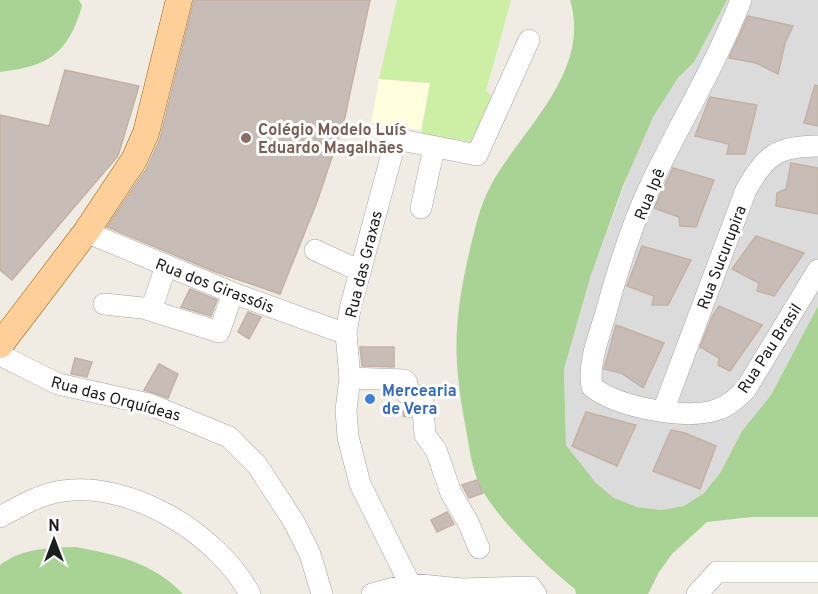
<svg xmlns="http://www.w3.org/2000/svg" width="818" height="594" font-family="Overpass,sans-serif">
	<rect width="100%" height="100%" fill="#f0ebe3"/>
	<path fill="#dcdbdb" d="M727,0H818V306L771,395L742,431L720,473L704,493L684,506L661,510L637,507L613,498L596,483L566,445L564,369L590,278L640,143L653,117L678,78L694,62Z"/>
	<path fill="#fffedd" d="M379,79L430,83L421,130L371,123Z"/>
	<path fill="#ccefa5" d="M397,0H511L486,91L494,98L471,142L421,134L430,83L379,79Z"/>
	<path fill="#a9d395" d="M0,0H79L82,6C68,54 49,66 0,72Z
		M570,0H727L694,62L678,78L653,117L623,186L590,278L564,369L566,445L596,483L614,498L637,507L661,510L684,506L704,493L720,473L742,431L771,395L818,306V517H752L707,522L672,554L659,572L648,594H576L575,589C547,567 502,523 484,493C472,473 470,451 466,429C453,361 453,325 468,258C474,233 479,207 491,185C522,128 592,72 570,0Z
		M75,547C115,554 154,563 183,594H0V565C23,548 47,548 75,547Z"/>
	<path fill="#c8bdb6" stroke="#c3b1a4" stroke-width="1.5" d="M194,0H370L344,121L317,202L280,294L213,271L107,227L147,168L160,139Z
		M748,16L793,26L785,43L778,74L756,63L729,58Z
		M65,70L139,86L118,156L12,280L0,270V115L49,126Z
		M815,85L818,86V126L804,123Z
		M710,97L757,105L745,154H727L729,144L695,136Z
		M791,163L818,168V214L776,206L777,193L786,189Z
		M673,168L714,180L696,227L680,226L679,217L654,208Z
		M756,236L804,253L774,296L757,291L759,283L732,269Z
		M642,246L691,260L668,305H652L654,296L627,286Z
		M190,289L217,300L211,316L181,307Z
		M719,306L762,325L730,371L718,365L719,358L700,347L712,317Z
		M248,312L261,317L249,339L238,332Z
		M616,325L664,343L643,388L621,373L604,369Z
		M360,347H394V367L362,366Z
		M75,358L92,362L87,377L71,374Z
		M159,364L178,374L168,398L144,390Z
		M404,406L410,407L411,417L403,416Z
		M586,412L636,425L617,466L572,446Z
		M671,430L685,433L716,446L700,489L653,471Z
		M477,480L483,493L469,498L462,485Z
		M447,512L454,524L437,532L431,520Z"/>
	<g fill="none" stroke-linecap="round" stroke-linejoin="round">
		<defs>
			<path id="minor" d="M741,0C716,64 680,123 650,186C631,226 617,272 605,316C598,339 588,363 592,387C618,407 684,420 716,410C729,406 737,398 746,389L818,270
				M421,208L434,148
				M86,232L233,293L346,334
				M315,250L360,271
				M104,304L143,308L219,332L233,293
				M151,310L166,266
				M0,355L58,384L149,404L229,437L257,465L294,522L310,554L322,594
				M350,378L404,380L407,383V394L422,396L425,435L436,450L451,493L468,522L479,548
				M663,411L746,190C765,155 778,146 818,146
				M0,517C20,506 40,494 63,491C133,481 218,535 250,594
				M410,584L360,484L348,437L346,410L350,378L346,334L350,309L396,139L477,155L529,40
				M372,594L410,584L462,589L531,587L536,594
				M697,594L717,572H818"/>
			<path id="major" d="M0,345L86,232L134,160L146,133L179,0"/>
		</defs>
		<use href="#minor" stroke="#a5a5a5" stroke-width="22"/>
		<use href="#major" stroke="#986000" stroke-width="27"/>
		<use href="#minor" stroke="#fff" stroke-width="21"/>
		<use href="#major" stroke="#ffcf99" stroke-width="26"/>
	</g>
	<circle fill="#8d6e63" stroke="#fff" stroke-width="2" cx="246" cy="138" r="6"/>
	<circle fill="#3f7fe0" stroke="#fff" stroke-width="2" cx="370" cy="399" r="6"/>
	<g text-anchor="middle" stroke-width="6" stroke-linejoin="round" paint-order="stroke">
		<g font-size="16" font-weight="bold" fill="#785e54" stroke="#fff" text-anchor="start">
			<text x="258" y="135">Colégio Modelo Luís<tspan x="258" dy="18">Eduardo Magalhães</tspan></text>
		</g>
		<g font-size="16" fill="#1e1e1e" stroke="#fff">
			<text transform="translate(649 194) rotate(-67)" y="6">Rua Ipê</text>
			<text transform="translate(721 257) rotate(-69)" y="6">Rua Sucurupira</text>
			<text transform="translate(363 264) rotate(-76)" y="6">Rua das Graxas</text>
			<text transform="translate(215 285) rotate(21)" y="6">Rua dos Girassóis</text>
			<text transform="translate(769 348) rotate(-57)" y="6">Rua Pau Brasil</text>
			<text transform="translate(116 398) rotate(15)" y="6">Rua das Orquídeas</text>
		</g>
		<g font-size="16" font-weight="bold" fill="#366cbe" stroke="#fff" text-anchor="start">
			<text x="382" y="396">Mercearia<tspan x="382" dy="18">de Vera</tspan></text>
		</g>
	</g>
	<g transform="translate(54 540)" stroke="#ffffff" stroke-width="4.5" paint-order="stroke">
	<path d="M0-4.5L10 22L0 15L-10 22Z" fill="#1e1e1e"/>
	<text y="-9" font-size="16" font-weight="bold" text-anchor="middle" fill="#1e1e1e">N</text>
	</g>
</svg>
